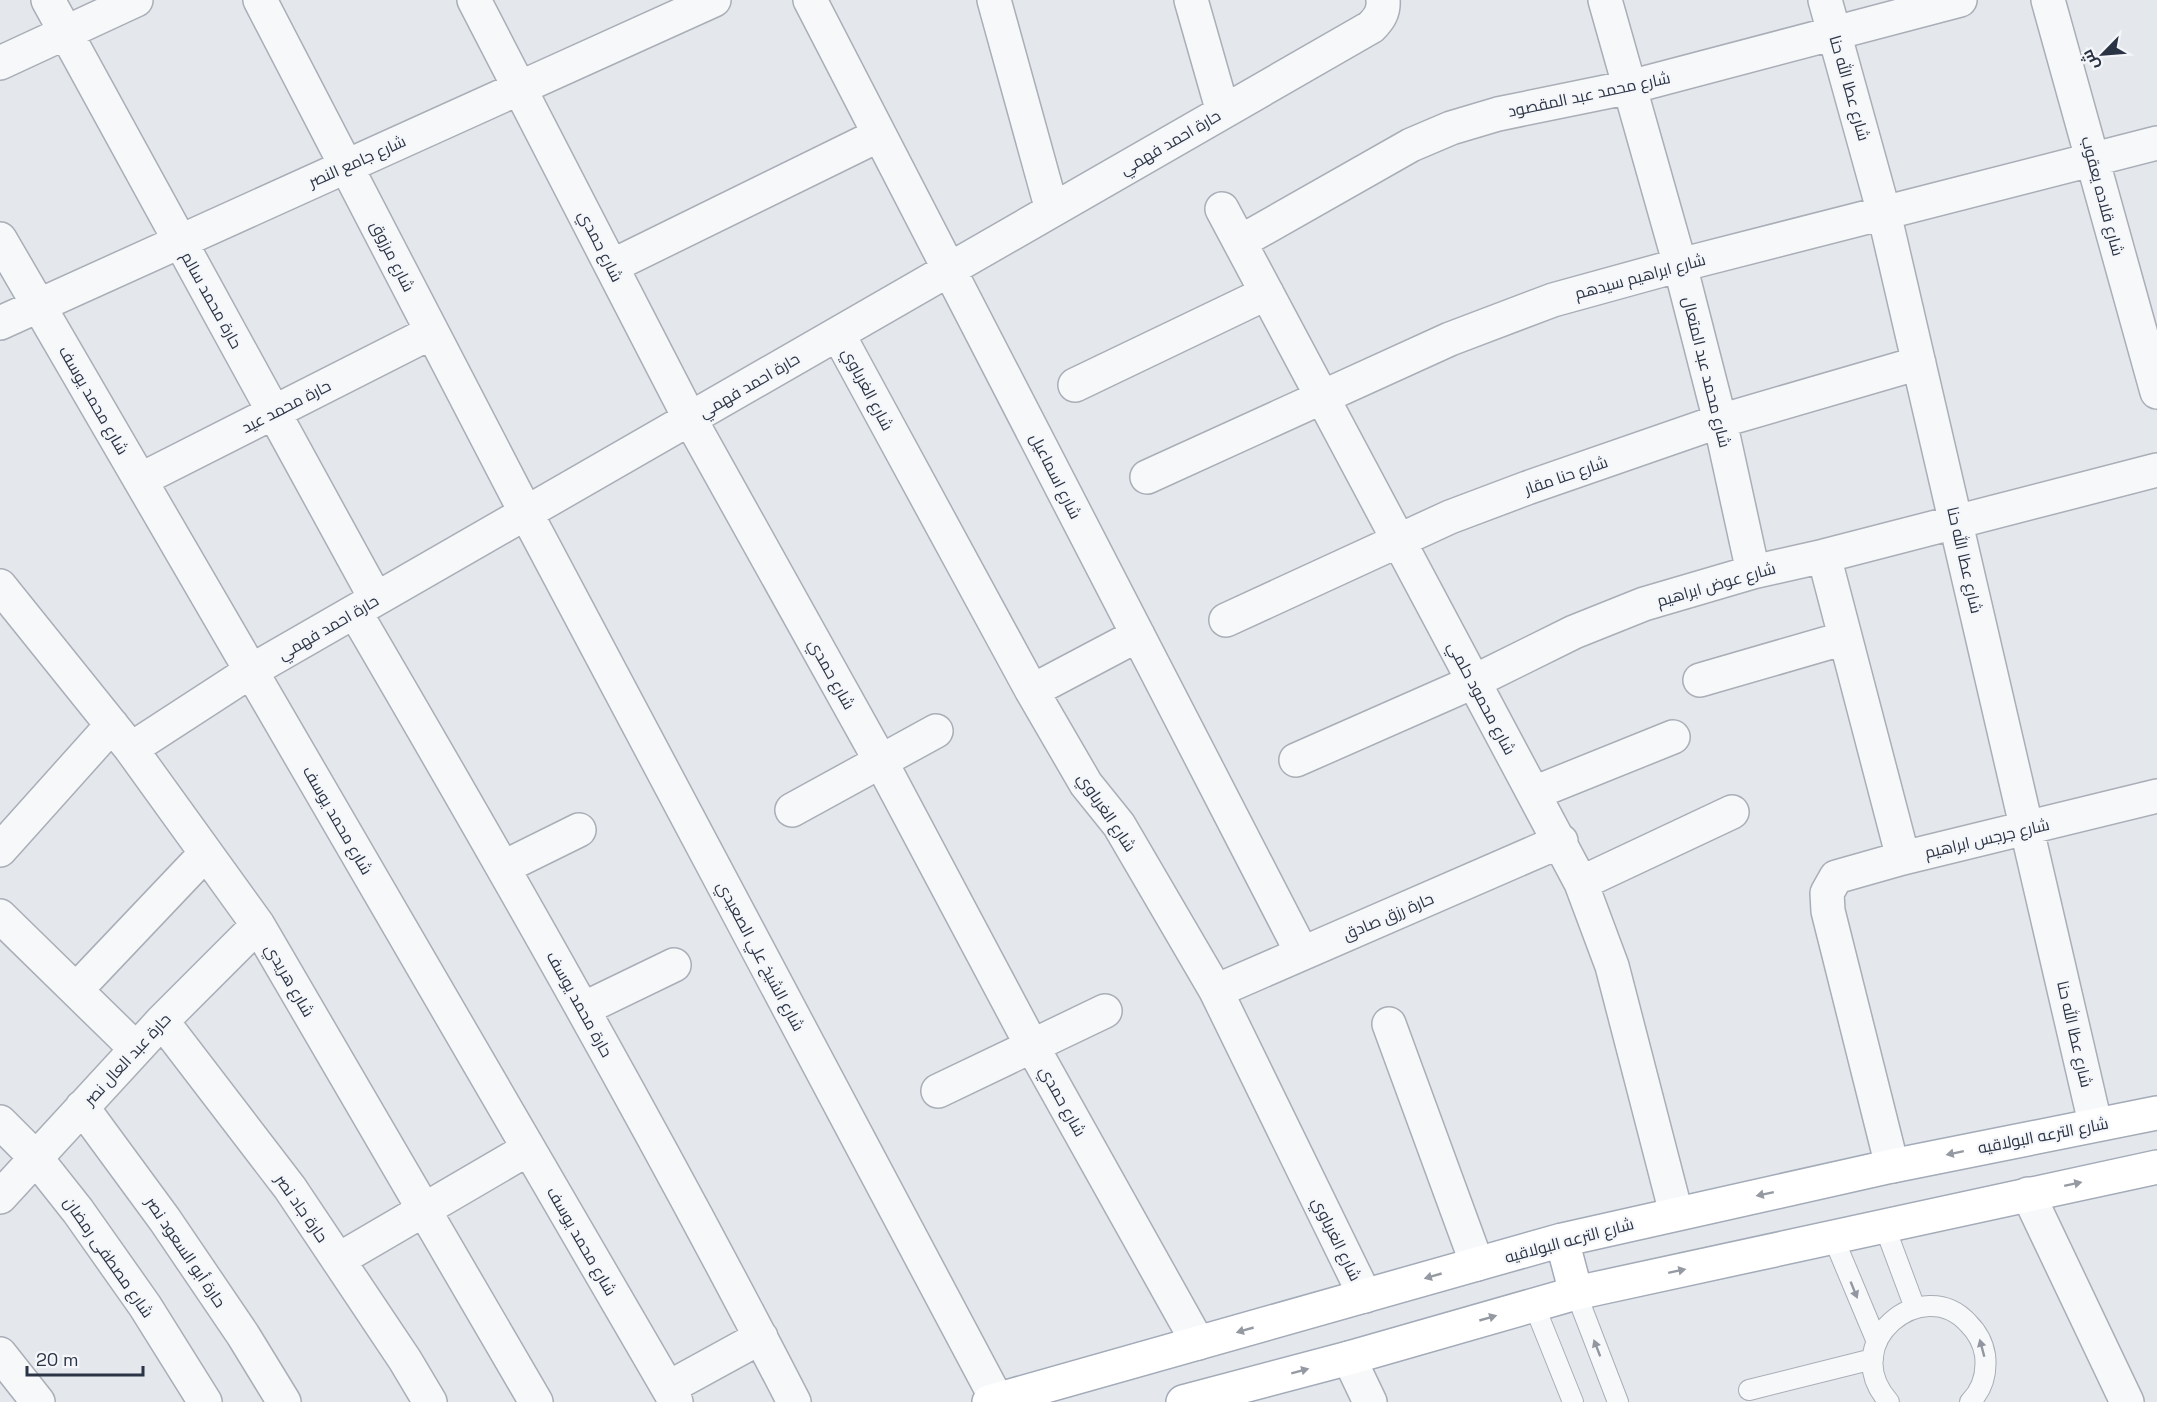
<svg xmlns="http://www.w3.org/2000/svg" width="2157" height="1402" font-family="'Space Grotesk',Cairo,sans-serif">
	<rect width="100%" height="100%" fill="#e4e7ec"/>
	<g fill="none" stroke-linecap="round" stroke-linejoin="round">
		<defs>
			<path id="service" d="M1884,1225L1915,1308
				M1833,1237L1877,1342
				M1576,1293L1618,1402
				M1534,1305L1573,1402
				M1749,1390L1873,1359
				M1889,1402C1836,1343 1923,1273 1968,1323C1977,1332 1983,1342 1985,1355C1987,1372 1983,1389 1970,1402"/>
			<path id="minor" d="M48,0L376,599
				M260,0L526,513L997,1400
				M474,0L690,419L880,760L1032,1046L1198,1343
				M810,0L1302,953
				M994,0L1052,210
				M1191,0L1223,112
				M1605,0L1680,265L1720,421L1753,572
				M1825,0L1884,213L2095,1123
				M2048,0L2157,392
				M0,63L136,0
				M1222,209L1581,883L1612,966L1676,1213
				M0,239L676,1402
				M1240,242L1411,145L1451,128L1498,114L1630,87L1960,0
				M612,266L879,135
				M0,323L714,0
				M838,334L1032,691L1086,784L1119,825L1216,991L1365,1296
				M1075,385L1267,293
				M1147,477L1450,339L1553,300L1680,265L2157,143
				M140,480L432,332
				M1824,556L1903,858
				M0,586L131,749L258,925L536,1402
				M355,612C507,872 656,1134 794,1402
				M1226,620L1450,517L1527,488L1720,421L1919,363
				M1700,680L1845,638
				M1032,691L1138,635
				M131,749L251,671L1371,27C1379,19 1384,12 1383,0
				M1296,760L1473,682L1574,632L1644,604L1753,572L1824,556L2157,470
				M1534,793L1673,737
				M792,810L936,731
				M0,850L112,725
				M504,867L579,830
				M1581,883L1732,812
				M0,916L136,1049
				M76,990L206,853
				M1216,991L1561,841
				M583,1009L674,965
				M162,1021L290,1188L405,1360L430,1402
				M1389,1024L1477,1264
				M938,1091L1105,1011
				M82,1107L165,1220L243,1335L284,1402
				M0,1122L36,1158L78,1211L145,1306L205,1402
				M1892,1166L1828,911L1827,893L1836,877L1903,858L2157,796
				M2028,1194L2127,1402
				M0,1197L162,1021L258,925
				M338,1260L528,1149
				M0,1354L38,1402
				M1349,1358L1370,1402
				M668,1388L761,1337"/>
			<path id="primary" d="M1562,1240L1576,1293
				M989,1402L1562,1240L1892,1166L2157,1113
				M1183,1402L1349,1358L1576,1293L2157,1167"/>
		</defs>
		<use href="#service" stroke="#a9aeb7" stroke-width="22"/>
		<use href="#minor" stroke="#a9aeb7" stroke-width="36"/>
		<use href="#primary" stroke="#a3abb8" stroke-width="36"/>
		<use href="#service" stroke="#f7f8fa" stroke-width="20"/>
		<use href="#minor" stroke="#f7f8fa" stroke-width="33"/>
		<use href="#primary" stroke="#fff" stroke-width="33"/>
	</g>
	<defs><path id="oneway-solid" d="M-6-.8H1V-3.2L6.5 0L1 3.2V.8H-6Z" transform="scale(1.5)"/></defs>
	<g fill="#959aa2">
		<use href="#oneway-solid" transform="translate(1955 1153) rotate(168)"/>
		<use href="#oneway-solid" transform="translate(2073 1184) rotate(-12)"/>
		<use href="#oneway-solid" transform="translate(1765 1194) rotate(168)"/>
		<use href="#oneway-solid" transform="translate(1677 1271) rotate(-12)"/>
		<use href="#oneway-solid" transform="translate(1433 1276) rotate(164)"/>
		<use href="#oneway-solid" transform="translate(1488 1318) rotate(-16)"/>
		<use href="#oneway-solid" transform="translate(1245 1330) rotate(164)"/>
		<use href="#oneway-solid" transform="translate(1300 1371) rotate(-15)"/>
	</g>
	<g fill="#9196a0">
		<use href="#oneway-solid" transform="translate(1854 1290) rotate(68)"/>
		<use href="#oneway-solid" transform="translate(1597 1348) rotate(-111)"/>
		<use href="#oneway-solid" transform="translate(1982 1348) rotate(-105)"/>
	</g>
	<g text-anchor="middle" stroke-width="4.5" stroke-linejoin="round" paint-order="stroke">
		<g font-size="16" fill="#2b3445" stroke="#f4f6f9">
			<text transform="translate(1850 88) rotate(74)" y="6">شارع عطا الله حنا</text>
			<text transform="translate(1589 94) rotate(-12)" y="6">شارع محمد عبد المقصود</text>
			<text transform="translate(1170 142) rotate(-30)" y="6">حارة احمد فهمي</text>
			<text transform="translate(357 161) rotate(-24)" y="6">شارع جامع النصر</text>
			<text transform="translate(2103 196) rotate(75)" y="6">شارع قلاده يعقوب</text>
			<text transform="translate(601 246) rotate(63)" y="6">شارع حمدي</text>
			<text transform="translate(393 256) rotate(63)" y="6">شارع مرزوق</text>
			<text transform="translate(1640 276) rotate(-15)" y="6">شارع ابراهيم سيدهم</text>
			<text transform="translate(212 300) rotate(61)" y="6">حارة محمد سالم</text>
			<text transform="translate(1707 372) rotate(76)" y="6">شارع محمد عبد المتعال</text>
			<text transform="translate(749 385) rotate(-30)" y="6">حارة احمد فهمي</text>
			<text transform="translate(868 389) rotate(62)" y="6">شارع الغرباوي</text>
			<text transform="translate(94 400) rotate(60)" y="6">شارع محمد يوسف</text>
			<text transform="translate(286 406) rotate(-27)" y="6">حارة محمد عيد</text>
			<text transform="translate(1566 475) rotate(-19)" y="6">شارع حنا مقار</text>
			<text transform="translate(1056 476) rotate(63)" y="6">شارع اسماعيل</text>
			<text transform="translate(1965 560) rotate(77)" y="6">شارع عطا الله حنا</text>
			<text transform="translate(1716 584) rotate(-16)" y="6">شارع عوض ابراهيم</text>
			<text transform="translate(328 627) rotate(-30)" y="6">حارة احمد فهمي</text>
			<text transform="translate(832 674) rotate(61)" y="6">شارع حمدي</text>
			<text transform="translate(1482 698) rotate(62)" y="6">شارع محمود حلمي</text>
			<text transform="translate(1107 812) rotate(56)" y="6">شارع الغرباوي</text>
			<text transform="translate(338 820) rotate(60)" y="6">شارع محمد يوسف</text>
			<text transform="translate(1987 838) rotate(-13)" y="6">شارع جرجس ابراهيم</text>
			<text transform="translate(1388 916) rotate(-23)" y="6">حارة رزق صادق</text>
			<text transform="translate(761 956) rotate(62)" y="6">شارع الشيخ علي الصعيدي</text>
			<text transform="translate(290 980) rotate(60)" y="6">شارع هريدي</text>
			<text transform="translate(580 1004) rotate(61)" y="6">حارة محمد يوسف</text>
			<text transform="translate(2075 1034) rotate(77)" y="6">شارع عطا الله حنا</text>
			<text transform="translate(127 1059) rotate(-47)" y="6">حارة عبد العال نصر</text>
			<text transform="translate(1063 1101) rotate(61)" y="6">شارع حمدي</text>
			<text transform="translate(2043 1135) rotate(-11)" y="6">شارع الترعه البولاقيه</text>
			<text transform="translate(302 1208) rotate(55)" y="6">حارة جاد نصر</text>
			<text transform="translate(1337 1239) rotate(64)" y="6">شارع الغرباوي</text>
			<text transform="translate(1569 1240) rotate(-15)" y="6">شارع الترعه البولاقيه</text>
			<text transform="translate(582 1241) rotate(60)" y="6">شارع محمد يوسف</text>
			<text transform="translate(186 1252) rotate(56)" y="6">حارة أبو السعود نصر</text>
			<text transform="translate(109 1257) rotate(55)" y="6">شارع مصطفى رمضان</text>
		</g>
	</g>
	<g transform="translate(2103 54) rotate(245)" stroke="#f4f6f9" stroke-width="4.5" paint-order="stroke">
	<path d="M0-4.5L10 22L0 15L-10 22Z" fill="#2b3445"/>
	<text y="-9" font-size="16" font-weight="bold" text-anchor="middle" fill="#2b3445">ش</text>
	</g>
	<path d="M27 1366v9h116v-9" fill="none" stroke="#2b3445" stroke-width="3"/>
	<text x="36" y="1366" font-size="18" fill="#2b3445" stroke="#f4f6f9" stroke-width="4.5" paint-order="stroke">20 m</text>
</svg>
